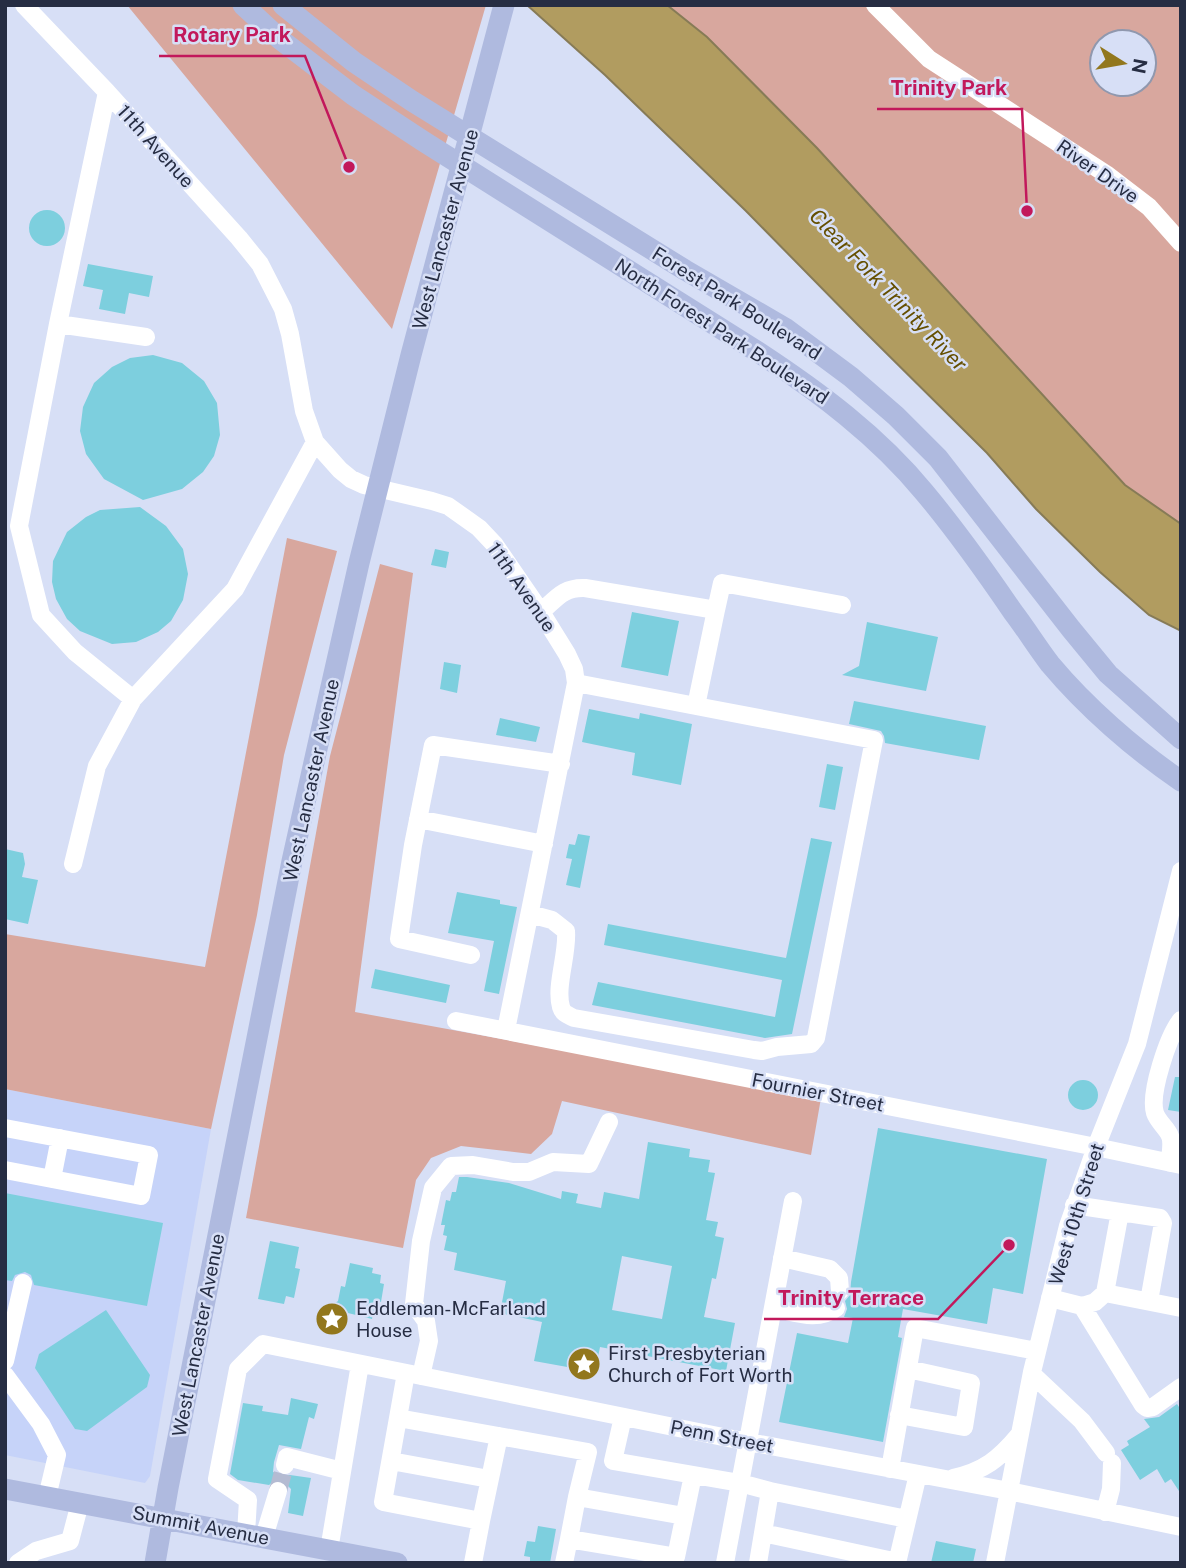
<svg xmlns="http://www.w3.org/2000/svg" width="1186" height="1568" font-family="'Public Sans',sans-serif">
	<rect width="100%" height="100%" fill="#d7dff6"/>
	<path fill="#c6d3f9" d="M5,1089L211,1129L150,1476L145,1483L5,1455Z"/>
	<path fill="#d8a79e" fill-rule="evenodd" d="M127,5H486L392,329Z
		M667,5H1181V524L1125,485L817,148ZM1102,42H1144V84H1102Z
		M287,538L337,551L284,755L257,915L211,1129L5,1089V934L205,967Z
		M380,564L413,573L355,1012L821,1098L811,1155L562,1101L552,1134L531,1154L461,1146L431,1158L416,1180L403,1248L246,1218L330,756Z"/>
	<path fill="#b19c60" stroke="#877b57" stroke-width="2" d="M527,5H667L707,37L817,148L1125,485L1181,524V631L1149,615L1100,572L1036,509L987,453L859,326L746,211L605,75Z"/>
	<path fill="#7dcfde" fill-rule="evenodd" d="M29 228a18 18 0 1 1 36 0a18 18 0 1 1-36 0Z
		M88,264L153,276L149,297L129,293L125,314L99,309L103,290L83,286Z
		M153,355L182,363L204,381L217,403L220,435L214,456L203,472L182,489L143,500L104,479L86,454L80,431L83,407L94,383L112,367L130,358Z
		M140,507L166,526L183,549L188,574L183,600L171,621L158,632L136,642L112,644L80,631L67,619L56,599L52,582L53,561L67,532L86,517L100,510Z
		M435,549L449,552L446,568L431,565Z
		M632,612L679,621L668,676L621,667Z
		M867,622L938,637L926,691L842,675L859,666Z
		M444,662L461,665L457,693L440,689Z
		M854,701L986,726L979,760L885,743L884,736L881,731L849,724Z
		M589,709L639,719L640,713L692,724L681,785L632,775L635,753L582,742Z
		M500,718L540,727L536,742L496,735Z
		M827,764L843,767L835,810L819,807Z
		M578,834L590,836L580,888L566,885L572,859L566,858L569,844L575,845Z
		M811,838L832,842L792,1034L765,1038L592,1005L598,982L775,1017L782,980L604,945L608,924L786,958Z
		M5,849L23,853L25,864L22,877L38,880L28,924L5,919Z
		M457,892L500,900V904L517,907L499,994L484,991L494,941L448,933Z
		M375,969L450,985L446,1003L371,988Z
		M1175,1077H1181V1112L1168,1110Z
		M1068 1095a15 15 0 1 1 30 0a15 15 0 1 1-30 0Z
		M878,1128L1047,1159L1023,1294L993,1288L987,1324L903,1309L898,1337L902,1338L883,1442L779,1422L797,1333L848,1343L853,1318L844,1317L847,1309L845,1301L850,1295L851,1282Z
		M648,1142L690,1149L689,1157L710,1160L708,1172L715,1173L706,1220L718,1222L715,1236L724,1238L716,1279L712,1278L704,1317L735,1323L726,1371L600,1347L595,1372L534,1361L542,1322L500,1313L506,1281L454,1270L457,1253L444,1250L447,1236L443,1235L445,1225H441L446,1200L450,1201L452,1192H456L459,1177H467L509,1183L561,1199L562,1191L578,1194L576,1203L601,1208L604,1192L639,1199ZM622,1256L672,1266L662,1319L612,1310Z
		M5,1193L163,1223L147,1306L34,1285L31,1275L25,1272L15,1275L12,1281L5,1280Z
		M270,1241L299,1247L295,1268L300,1269L294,1298L286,1296L284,1304L258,1299Z
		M350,1263L373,1268L372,1273L381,1275L380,1283L384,1284L381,1302L376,1301L372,1319L348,1313L339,1315L336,1314L333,1309L335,1303L338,1301L341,1286L345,1287Z
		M106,1310L150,1375L147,1387L87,1431L75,1429L35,1368L39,1354Z
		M291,1398L318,1404L314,1419L309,1417L301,1449L279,1445L274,1462L273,1472L282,1476L290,1475L311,1478L303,1516L288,1513L291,1489L282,1480H275L269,1485L238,1480L230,1474L243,1403L263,1406L262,1411L288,1415Z
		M1177,1404L1181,1410V1494L1171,1479L1165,1483L1157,1469L1140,1480L1121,1450L1129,1445L1127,1441L1150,1427L1144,1419L1159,1417Z
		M538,1526L556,1529L550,1563L530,1561V1557L524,1556L527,1541L535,1542Z
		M936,1541L976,1549L973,1563H931Z"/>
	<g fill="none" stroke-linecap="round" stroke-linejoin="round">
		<path stroke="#b4bbd2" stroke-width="18" stroke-dasharray="18 9" stroke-linecap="butt" d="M278,1491L285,1465"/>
		<path stroke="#fff" stroke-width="18" d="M24,5L107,92L239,238L260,264L283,309L290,334L304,411L315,442L340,470L351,479L364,485L432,501L448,506L479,528L495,545L541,612L567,654L574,669L576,683L506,1030
			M875,5L929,59L1106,174L1149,207L1181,243
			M58,324L146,337
			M716,610L722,583L842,605
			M541,612C556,599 563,587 585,588L716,610L696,706L576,683
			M133,699L235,589L315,442
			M418,819L544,844
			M73,864L97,766L133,699L75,652L41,615L19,526L58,324L107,92
			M530,914L552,920L566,931C568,954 555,986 561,1007C563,1014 568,1015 574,1018L754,1050L762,1051L777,1047L811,1044L816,1038L874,740L696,706
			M471,955L399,939L413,845L433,745L561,764
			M456,1021L1096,1147L1181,1165
			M5,1128L149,1155L141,1196L5,1170
			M1170,1163C1170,1155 1173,1143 1170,1136C1167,1128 1158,1122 1155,1113C1149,1094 1168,1036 1181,1020
			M52,1179L60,1138
			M1074,1205L1160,1218L1163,1223L1149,1301
			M782,1258L830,1269L839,1278L840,1291
			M1105,1293L1181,1308
			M1050,1298L1082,1306L1095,1302L1105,1293L1120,1212
			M1082,1306L1143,1405L1147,1408L1153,1407L1181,1387
			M773,1308C795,1312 817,1322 836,1308
			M5,1361L23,1283
			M406,1373L398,1418L588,1452L577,1497
			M1032,1374L1082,1421L1106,1453
			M5,1375L41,1424L57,1455L47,1497
			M421,1376L429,1341L426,1321L414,1304L421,1241L433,1188L451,1166L473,1165L513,1172H529L553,1162L589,1164L609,1122
			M899,1415L964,1427L971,1383L908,1369
			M623,1417L613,1461L740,1483L770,1491L758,1563
			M398,1418L383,1502L481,1521L473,1563
			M391,1461L489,1479
			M285,1465L287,1457L342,1471
			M890,1469L915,1328L1037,1351
			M953,1478C984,1471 999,1459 1019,1435
			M770,1491L907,1519
			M1105,1512L1111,1489L1112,1463
			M481,1521L499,1436
			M763,1533L898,1562
			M246,1534L248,1500L217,1479L238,1369L263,1344L728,1438L1009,1491L1181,1527
			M264,1537L278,1491
			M569,1539L577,1497L684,1516
			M329,1550L360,1364
			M18,1563L36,1551L70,1541L80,1503
			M564,1563L569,1539L676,1557L693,1475
			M725,1563L793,1201
			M897,1563L918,1474
			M995,1563L1032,1372L1068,1226L1096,1147L1137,1044L1181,871"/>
		<path stroke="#afbadf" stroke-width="21" d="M243,5L281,40L353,95L423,141L758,352C819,392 878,436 924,492C956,530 985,571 1013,612C1026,629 1037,647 1050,664C1086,707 1134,749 1181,781
			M283,5L354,62L412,101L685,270L785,328L851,377L896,416L938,458L1071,629L1108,674L1181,739
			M5,1489L397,1563
			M155,1563L168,1488L292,861L321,731L359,563L411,355L504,5"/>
	</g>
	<defs>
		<symbol id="sight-disc" viewBox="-11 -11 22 22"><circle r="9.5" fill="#92771d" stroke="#d7dff6"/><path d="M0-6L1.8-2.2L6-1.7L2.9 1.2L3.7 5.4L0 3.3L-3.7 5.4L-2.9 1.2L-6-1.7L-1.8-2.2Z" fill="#fff"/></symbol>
	</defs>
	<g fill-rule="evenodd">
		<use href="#sight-disc" x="313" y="1300" width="38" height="38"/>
		<use href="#sight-disc" x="565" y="1345" width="38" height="38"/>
	</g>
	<g text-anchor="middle" stroke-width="5" stroke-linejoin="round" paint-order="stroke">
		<g font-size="19" fill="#262d43" stroke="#d7dff6">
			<text transform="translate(156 146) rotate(48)" y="7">11th Avenue</text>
			<text transform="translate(1098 171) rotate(35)" y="7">River Drive</text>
			<text transform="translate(445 229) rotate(-75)" y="7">West Lancaster Avenue</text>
			<text transform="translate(737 303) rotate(32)" y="7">Forest Park Boulevard</text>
			<text transform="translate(722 331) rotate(33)" y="7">North Forest Park Boulevard</text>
			<text transform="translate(522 587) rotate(55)" y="7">11th Avenue</text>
			<text transform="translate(311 780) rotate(-78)" y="7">West Lancaster Avenue</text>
			<text transform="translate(818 1092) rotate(11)" y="7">Fournier Street</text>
			<text transform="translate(1076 1214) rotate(-73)" y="7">West 10th Street</text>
			<text transform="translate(198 1335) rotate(-79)" y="7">West Lancaster Avenue</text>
			<text transform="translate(722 1436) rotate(11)" y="7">Penn Street</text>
			<text transform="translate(201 1525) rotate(11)" y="7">Summit Avenue</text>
		</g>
		<g font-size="19" fill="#262d43" stroke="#d7dff6" text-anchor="start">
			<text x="356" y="1315">Eddleman-McFarland<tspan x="356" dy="22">House</tspan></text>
			<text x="608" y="1360">First Presbyterian<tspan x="608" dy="22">Church of Fort Worth</tspan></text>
		</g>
		<g font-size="21" font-style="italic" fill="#654f00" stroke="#d7dff6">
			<text transform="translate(888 290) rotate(46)" y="7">Clear Fork Trinity River</text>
		</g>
	</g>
	<path fill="none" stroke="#c2185b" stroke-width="2.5" d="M349 167L305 56H159M1027 211L1022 109H877M1009 1245L938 1319H764"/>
	<g fill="#c2185b" stroke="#d7dff6" stroke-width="2.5">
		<circle cx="349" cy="167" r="7"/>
		<circle cx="1027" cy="211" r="7"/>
		<circle cx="1009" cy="1245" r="7"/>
	</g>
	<g font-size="21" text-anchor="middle" font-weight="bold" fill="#c2185b" stroke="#d7dff6" stroke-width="5" stroke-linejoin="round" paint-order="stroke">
		<text x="232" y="42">Rotary Park</text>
		<text x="949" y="95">Trinity Park</text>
		<text x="851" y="1305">Trinity Terrace</text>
	</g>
	<rect width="1186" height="1568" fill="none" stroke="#262d43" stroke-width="14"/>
	<g transform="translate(1123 63) rotate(101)"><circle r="33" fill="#d7dff6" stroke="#9098ae" stroke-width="2"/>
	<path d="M0-5L12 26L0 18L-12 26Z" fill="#92771d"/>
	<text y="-10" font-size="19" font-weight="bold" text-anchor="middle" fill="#262d43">N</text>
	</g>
</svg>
